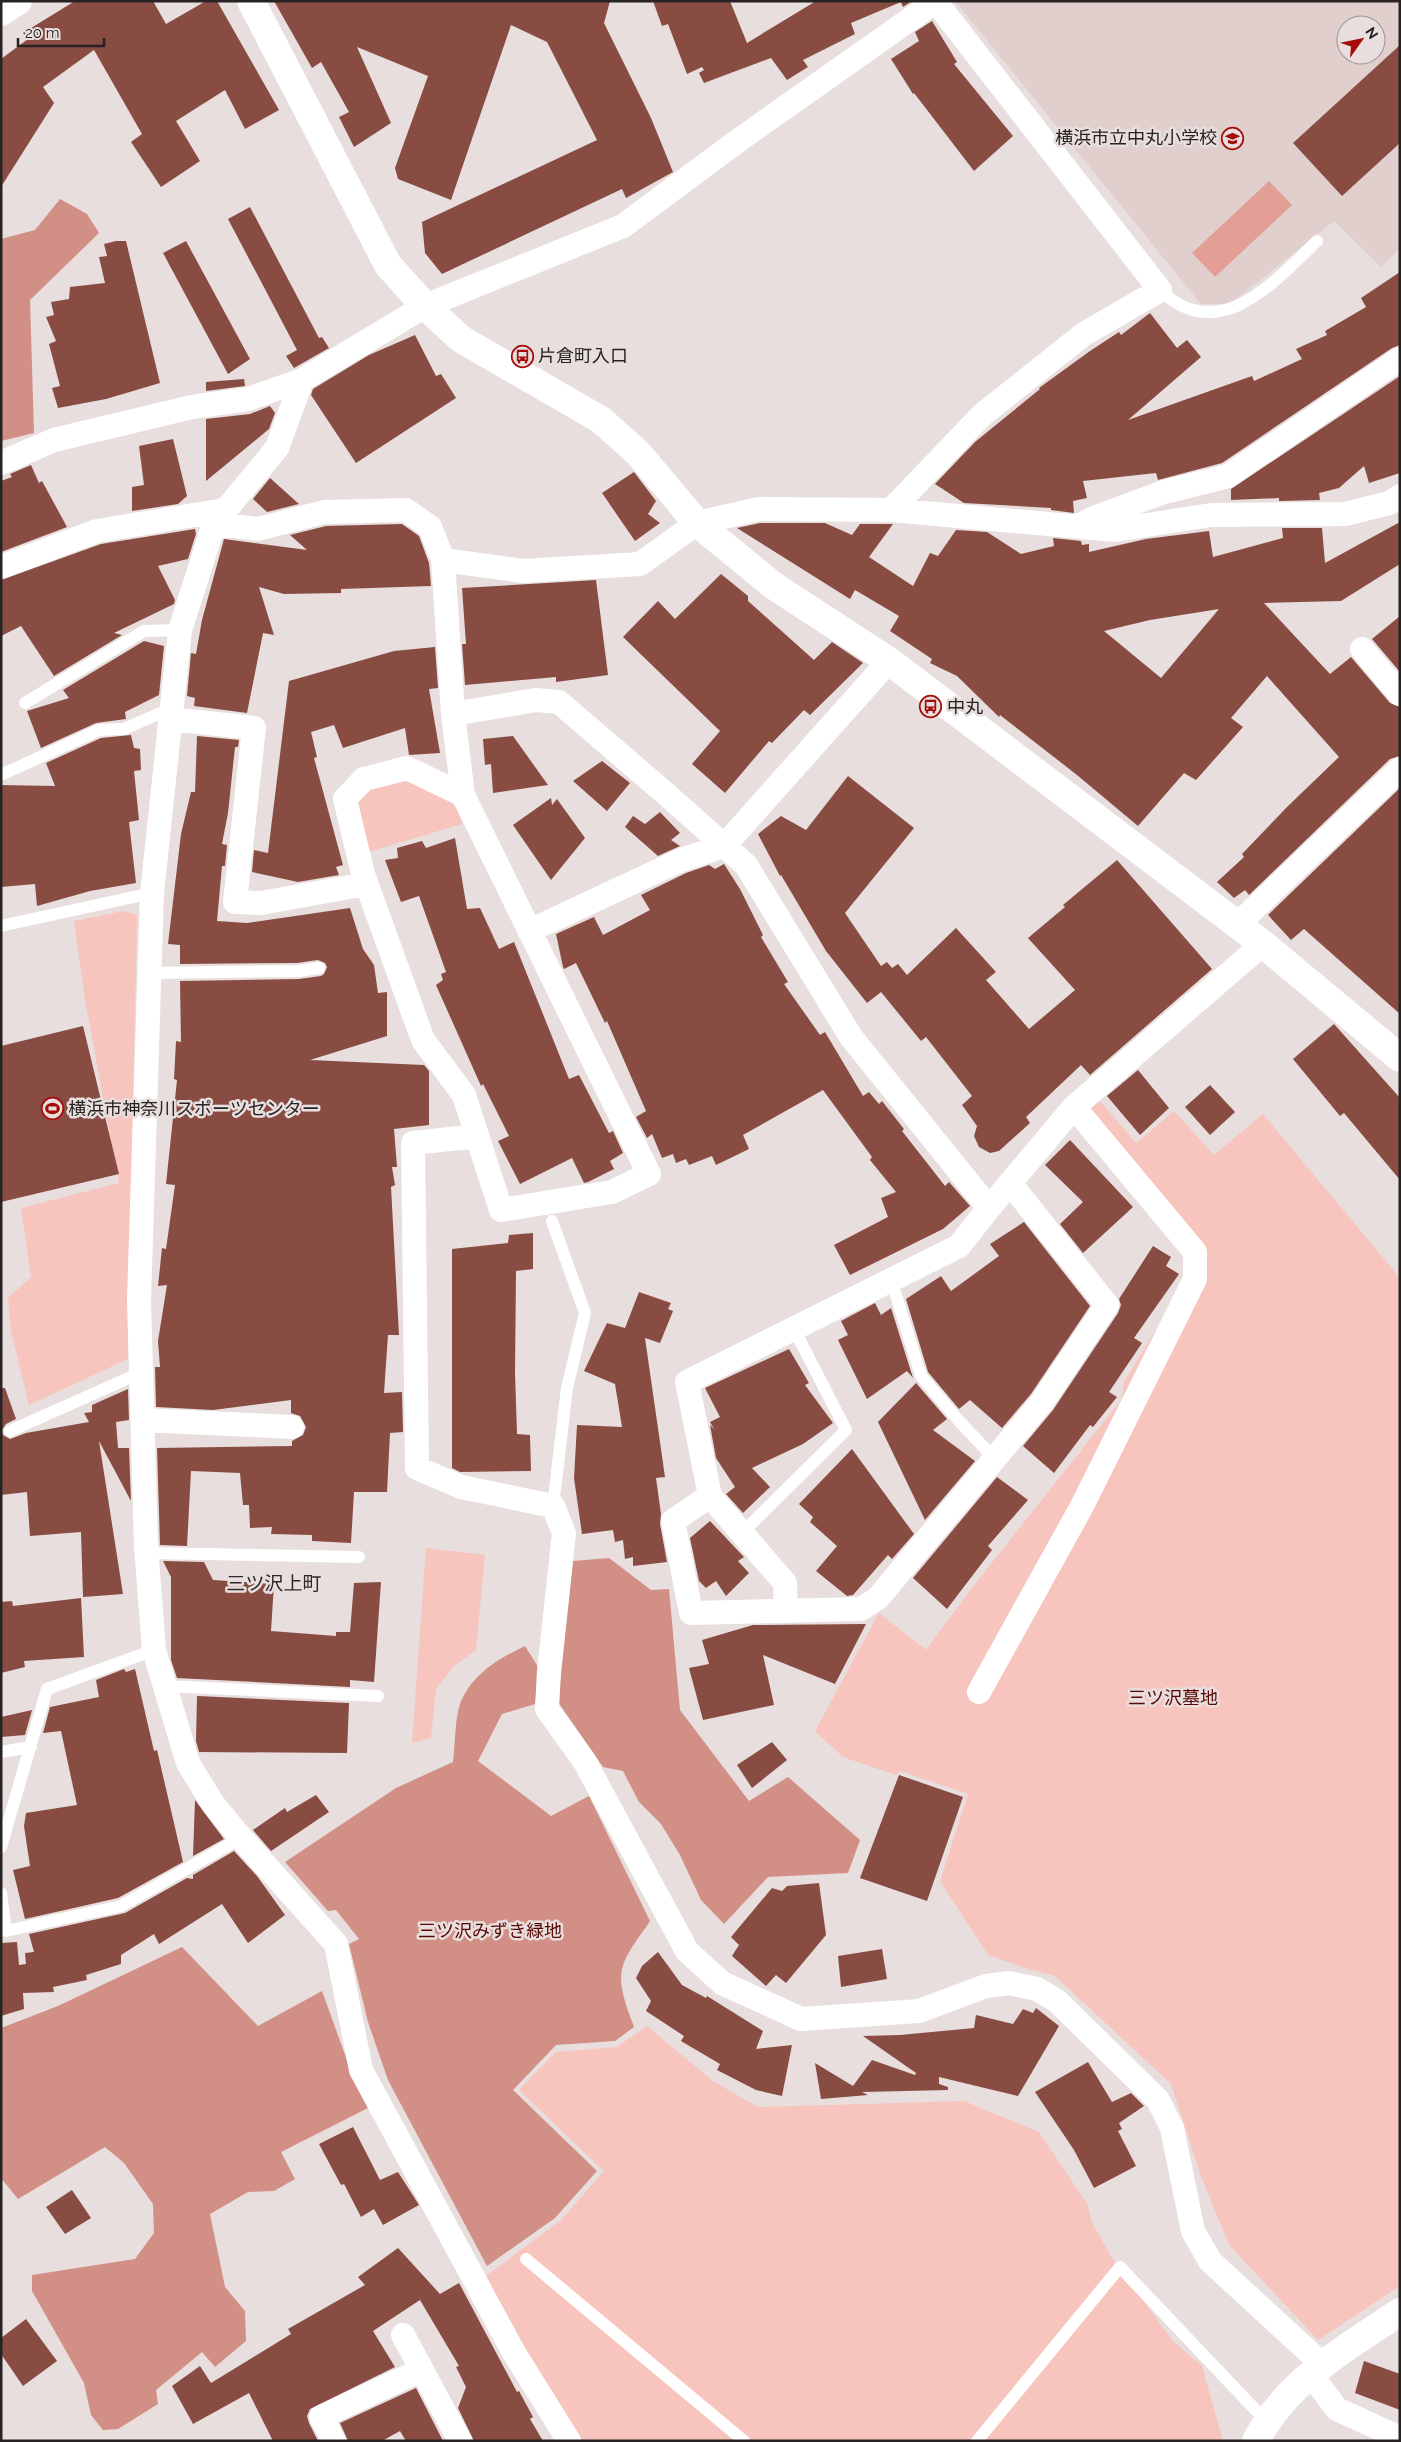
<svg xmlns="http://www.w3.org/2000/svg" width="1401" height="2442" font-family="Raleway,'Noto Sans JP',sans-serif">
	<rect width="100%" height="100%" fill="#e7dedd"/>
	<path fill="#e0cfcd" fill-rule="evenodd" d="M955,1H1400V248L1381,267L1334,221L1230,304H1201ZM1346,25H1376V55H1346Z"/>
	<path fill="#f7c5bd" d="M400,780C425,786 459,794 462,824L368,852L356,805L368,788Z
		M123,911L137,915L128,1359L29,1405L11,1331L8,1298L31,1277L21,1208L119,1183L85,1000L74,921Z
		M1100,1101L1136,1143L1174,1111L1214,1155L1263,1114L1400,1278V2286L1318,2340L1229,2245L1201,2176L1171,2084L1055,1976L1028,1969L988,1955L940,1881L968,1794L900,1771L896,1775L843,1757L815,1731L879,1613L926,1650L971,1589L1122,1399L1124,1382L1205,1250L1089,1110Z
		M426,1548L485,1555L476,1650L454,1666L436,1689L431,1738L412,1743Z
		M647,2026L713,2081L758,2107L964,2101L1039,2132L1088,2205L1092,2223L1112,2258L1172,2340L1202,2366L1223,2441H576L483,2278L561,2220L604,2171L519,2090L556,2052L617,2047Z"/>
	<path fill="#d18f85" d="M60,199L87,214L99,233L30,300L34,433L1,441V239L35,230Z
		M609,1558L651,1590L669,1589L680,1710L749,1801L788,1777L860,1840L848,1873L768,1877L724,1924L701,1900L680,1855L661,1824L639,1802L623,1771L603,1767L558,1702L573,1561Z
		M525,1646L540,1670L535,1704L502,1714L478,1761L551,1816L589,1796L650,1921C641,1935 626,1952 622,1969C618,1988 628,2010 634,2027L615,2041L556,2045L513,2090L597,2171L555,2218L487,2266L388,2080L368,2022L349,1944L359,1939L336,1910L328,1911L285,1862L396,1788L453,1762C455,1745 455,1719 460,1704C472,1674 498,1659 525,1646Z
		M182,1947L258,2026L322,1991L353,2077L370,2107L281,2152L295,2179L274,2191L248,2192L210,2214L225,2287L245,2311L246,2341L215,2367L202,2352L156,2390L158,2404L118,2429L103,2430L91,2415L84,2383L32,2291V2275L135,2259L154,2233L153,2204L124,2163L105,2147L18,2199L1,2178V2028L58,2006Z"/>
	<path fill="#e39f95" d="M1269,181L1292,205L1215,277L1192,253Z"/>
	<path fill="#884c43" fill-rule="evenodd" d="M75,1H153L166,24L206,1H217L279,110L245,129L225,90L176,121L200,161L161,187L131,142L142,134L94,50L43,87L54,103L1,187V59L28,39L23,33Z
		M274,1H610L604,23L651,118L673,172L626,198L622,189L442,274L425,253L422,222L597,140L547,42L511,25L451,200L398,179L395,168L428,76L357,47L391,123L354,147L339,117L349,112L321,62L312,68Z
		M653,1H730L747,43L816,1H912L903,7L901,2L851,23L855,34L803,60L808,67L787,80L771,58L704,83L699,73L704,70L702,67L687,74L668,24L662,26Z
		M932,21L957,62L954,64L1013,136L974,171L914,93L913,94L891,59L919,41L915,32Z
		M1400,45V143L1342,196L1293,143Z
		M250,207L319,338L322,337L329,348L294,368L286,356L297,350L228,219Z
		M116,241H126L160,383L106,399L58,408L52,388L60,386L49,344L56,341L46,317L54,315L51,302L69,299L70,287L105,283L99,257L107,256L104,244Z
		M186,241L250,359L228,374L163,253Z
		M1400,272V345L1392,348L1222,463L1158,480L1156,473L1083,481L1087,498L1073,501L1074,513L1051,510V508L964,503L935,484L975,442L1040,389L1039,388L1090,351L1119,332L1121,335L1150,313L1177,348L1187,340L1201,357L1128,420L1252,376L1254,381L1302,359L1296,349L1327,335L1325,331L1366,307L1361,298Z
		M415,335L436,376L441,374L456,398L356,463L311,395L313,389L369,355Z
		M1400,376V473L1369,483L1364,466L1339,488L1319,493L1320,500L1279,501V498L1231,500V489Z
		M244,379L245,386L206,391V382Z
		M270,406L275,413L269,429L206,481V419L250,414Z
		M173,439L187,496L178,504L132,511V487L144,485L139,446Z
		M31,465L39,483L42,481L67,527L1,552V481L12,477L10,474Z
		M634,472L656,501L648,514L660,523L635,541L602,493Z
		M270,478L299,504L267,512L253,499Z
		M1400,522V564L1341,601L1264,603L1330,674L1351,657L1390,703L1400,707V756L1390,759L1249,895L1245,890L1234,898L1217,882L1244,857L1242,854L1287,807L1339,757L1267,676L1231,718L1243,727L1196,780L1184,773L1138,826L1077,775L1000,715L999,717L957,676L930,663L932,659L890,631L899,616L855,590L850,599L737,528L760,523H825L852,535L860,524H893L869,557L913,586L930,553L938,556L956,530L987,532L1021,554L1054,546L1053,538L1081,541L1082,545L1089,544V552L1146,539L1209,531L1213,557L1283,538L1282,528H1322L1325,563ZM1219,609L1161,678L1104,631L1150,620Z
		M402,524L419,536L429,563L431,586L341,589V593L284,594L259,587L274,635L263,633L247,713L194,706L195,698L187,696L191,653L196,654L202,620L224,539L307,550L290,535L326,526Z
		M195,529L196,534L188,559L158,566L175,600L174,604L114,633L122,635L54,676L21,626L1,636V580L101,544Z
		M721,574L748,596V601L814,660L832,642L863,663L810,715L804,710L772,743L769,741L725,793L692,764L720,731L623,637L658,601L675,619Z
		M596,580L608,675L556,682V677L465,685L462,644H466L462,588Z
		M1400,616V672L1372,639Z
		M144,641L164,646L159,695L125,712L126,719L96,723L41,748L27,711L69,698L63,690Z
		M435,647L438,688L429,689L440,753L409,755L405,728L343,748L334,725L311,732L317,757L314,758L343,865L336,867L339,875L298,882L252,872L254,850L268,853L289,681L394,651Z
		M131,735L134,748L140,749L141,770L134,771L139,820L129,822L136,883L90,891L37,906L35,884L1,887V785L55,786L46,763L101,738Z
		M197,736L239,740L238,747H235L228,813L222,844L227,845L225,866H222L217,921L247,923L350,908L363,949L374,965L378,993L387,992V1036L310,1060L424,1065L429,1071V1125L394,1129L397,1167H392L395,1185L391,1187L399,1335H388L384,1393L402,1392L403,1432L390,1433L387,1492H354L351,1543L312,1541V1535L271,1534L272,1527L250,1528L249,1505H243L240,1473L191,1471L187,1546L160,1545L157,1448L292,1446V1441L303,1435L306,1427L300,1416L291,1413V1400L213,1410L156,1407L155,1367H160L158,1341L167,1285L158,1286L162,1248L166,1249L175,1185L166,1184L177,1080L174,1079L176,1041L181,1042L180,981L299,979L321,976L324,974L327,967L325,963L318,960L297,963L180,964V945L168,944L181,834L191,792H195Z
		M513,736L548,785L493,793L491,764L485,765L483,739Z
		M602,761L630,783L607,811L573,781Z
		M848,776L914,828L845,913L881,966L887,962L892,968L898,964L907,975L956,928L996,972L986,980L1029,1029L1075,990L1028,938L1065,907L1063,905L1117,860L1212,969L1090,1075L1081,1065L1026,1117L1030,1123L999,1151L990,1153L979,1147L974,1136L977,1126L962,1105L972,1096L926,1037L921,1041L881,992L867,1003L826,951L781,875L780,876L758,834L781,816L806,830Z
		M1400,788V1014L1304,929L1291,940L1268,915Z
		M551,798L552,805L557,799L585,838L551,880L513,825Z
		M660,812L680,833L671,840L680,846L658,856L625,827L633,816L645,824Z
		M455,838L467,909L480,908L499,949L514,942L569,1079L579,1075L609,1133L613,1131L623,1153L610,1161L614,1169L588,1182L584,1183L572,1158L520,1184L498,1141L509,1136L483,1084L481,1086L436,985L443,980L441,974L446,972L419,896L401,902L385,860L398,858L397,848L422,841L426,848Z
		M724,864L740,889L763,935L761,937L788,982L784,984L820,1035L825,1032L863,1096L869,1092L879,1104L882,1101L904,1129L902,1131L945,1186L949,1182L970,1206L943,1229L850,1275L834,1245L888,1217L881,1198L896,1192L870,1160L872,1157L823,1090L743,1135L749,1149L716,1165L712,1156L689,1165L686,1159L676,1163L673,1154L662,1158L652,1134L647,1138L636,1117L646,1111L607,1021L605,1023L576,963L564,969L563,967L556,934L594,917L603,935L650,910L641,895L686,873L709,865L715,869Z
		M1334,1024L1400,1098V1180L1344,1113L1340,1116L1293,1059Z
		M83,1026L119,1174L1,1202V1046Z
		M1138,1070L1169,1108L1140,1135L1107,1096Z
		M1210,1085L1235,1112L1210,1135L1185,1107Z
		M1070,1140L1133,1207L1083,1253L1060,1224L1083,1202L1045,1165Z
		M1024,1222L1090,1306L1031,1394L1002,1428L970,1400L959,1409L928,1372L906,1299L941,1276L951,1291L999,1256L990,1244Z
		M533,1233V1269L516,1271L515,1373L517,1434L530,1435L531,1471L460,1472L452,1468V1249L508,1243L509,1235Z
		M1153,1246L1171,1257L1166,1266L1179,1274L1134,1338L1142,1343L1109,1392L1117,1397L1093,1427L1090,1425L1054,1473L1023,1446L1053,1410L1118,1313L1121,1305L1119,1299Z
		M639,1292L671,1303L668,1309L673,1311L660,1343L645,1338L665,1477L656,1478L661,1514L660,1524L667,1562L633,1566V1557L625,1559L623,1540L615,1542L613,1530L582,1534L574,1478L577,1425L622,1427L615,1384L584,1371L607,1323L625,1328Z
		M875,1303L881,1315L891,1308L913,1378L907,1371L867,1399L838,1340L848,1335L841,1321Z
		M789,1349L809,1383L805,1385L833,1423L803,1444L752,1468L770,1487L743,1513L726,1494L735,1487L716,1458L710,1425L714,1429L710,1422L720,1417L705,1388Z
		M916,1383L947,1419L933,1430L975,1461L925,1520L878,1422Z
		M1,1388H5L16,1419L6,1424L2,1430L3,1435L10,1439L26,1433L89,1422L84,1413L92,1412V1405L128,1389L129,1420L116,1422L118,1448H129L131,1501L99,1441L123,1594L83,1597L81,1532L30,1536L27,1492L1,1495Z
		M852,1449L914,1534L892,1559L888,1555L853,1595L847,1596L816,1571L837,1546L810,1522L813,1517L799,1504Z
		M997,1477L1028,1500L988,1546L992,1550L947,1609L913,1578Z
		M710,1521L744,1557L738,1561L749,1573L726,1596L716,1581L706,1588L699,1581L690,1538Z
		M163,1561L204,1562L213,1580L274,1584L271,1631L336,1636V1632H350L354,1583L381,1582L374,1682L350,1680V1687L177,1678L171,1660V1577Z
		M81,1598L84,1657L24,1661L25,1667L1,1673V1602L12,1601L13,1606Z
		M866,1624L835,1684L763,1655L774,1705L703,1720L689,1668L709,1664L702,1640L753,1625Z
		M124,1669L126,1672L135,1669L154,1751L157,1750L183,1862L118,1898L25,1919L13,1870L30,1866L24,1826L26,1813L77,1805L61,1731L43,1733L50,1707L99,1697L96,1680Z
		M197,1696L349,1703L347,1753L199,1752L196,1741Z
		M32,1710L25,1735L1,1737V1717Z
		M772,1742L787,1760L752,1788L737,1765Z
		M899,1775L963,1797L927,1901L860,1878Z
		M316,1795L329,1812L271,1851L253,1830L285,1808L287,1812Z
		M195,1800L224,1839L193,1856Z
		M234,1851L257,1876L285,1915L248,1943L222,1904L159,1944L154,1934L121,1955V1964L86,1975L87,1980L53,1987L54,1992L23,1993L24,2009L1,2016V1943L17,1942L19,1965L26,1964L25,1953L34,1952L29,1934L125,1913L187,1878L193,1879V1875Z
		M819,1883L826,1935L786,1983L776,1975L766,1986L732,1956L739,1945L731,1937L772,1888L782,1891L787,1886Z
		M882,1949L887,1979L841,1987L838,1956Z
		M658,1952L682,1985L706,1998L707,1996L763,2031L756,2049L792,2045L782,2096L756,2090L717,2070L720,2064L681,2041L684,2036L646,2011L651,2001L636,1978L642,1966Z
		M1036,2008L1059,2026L1018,2096L939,2077V2084L948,2087V2090L862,2092L868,2095L821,2099L815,2063L853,2086L872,2060L915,2075L916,2073L863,2036L900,2035L974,2028L976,2015L1013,2024L1023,2009L1033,2013Z
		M1088,2062L1112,2102L1131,2093L1144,2106L1119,2123L1122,2129L1118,2131L1136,2166L1094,2188L1074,2150L1035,2092Z
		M353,2127L380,2180L398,2172L419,2205L383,2225L374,2209L361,2217L344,2184L341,2185L319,2144Z
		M72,2190L91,2218L65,2234L46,2207Z
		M398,2248L440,2294L459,2283L517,2392L519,2391L533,2417L530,2419L543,2441H474L458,2408L466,2387L456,2367L459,2366L420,2300L373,2331L395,2367L310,2409L307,2416L309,2423L318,2441H273L249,2393L193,2424L172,2386L200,2366L211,2383L291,2334L288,2329L365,2285L358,2277Z
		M26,2319L57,2361L23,2386L1,2354V2338Z
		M1364,2361L1400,2374V2410L1355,2393Z
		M416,2388L443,2441H406L400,2431L382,2441H348L340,2423Z"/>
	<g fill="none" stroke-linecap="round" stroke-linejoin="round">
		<path stroke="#fff" stroke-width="12" d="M1160,290C1219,347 1275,281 1317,241
			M25,703L144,631L180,630
			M3,774L99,730L124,729L172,708
			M1,926L152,893
			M151,973L298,971L319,968
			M552,1221L585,1313L567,1388L553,1506
			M891,1279L921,1376L959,1421L995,1459
			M10,1431L140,1373
			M742,1533L846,1430L794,1329
			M147,1553L359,1557
			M165,1686L378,1696
			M1,1752L31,1747
			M1,1847L47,1689L154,1650
			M1,1893L6,1931L121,1906L241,1838
			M526,2259L744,2441
			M977,2441L1120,2267L1266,2421"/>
		<path stroke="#fff" stroke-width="24" d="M1,463L54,440L192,407L248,399L302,380
			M891,510L982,415L1084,334L1160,290L936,2
			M214,524L258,529L324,512L406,510L430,527L443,560L453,714
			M1078,526L1096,517L1164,492L1228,476L1400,359
			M443,560L523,571L640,564L697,523L759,509L891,510L1115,530L1211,515L1345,514L1389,503L1400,496
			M1,567L97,531L225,510
			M1362,649L1400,694
			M171,719L254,728L235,902L261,903L366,884
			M463,795L407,768L364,779L345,799L363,874L423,1040L464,1095L501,1210L612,1192L649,1174L463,795L453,714L536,700L559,702L666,794L746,865L851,1037L989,1208L1074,1107L1263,944
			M1237,925L1400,769
			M529,931L681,860L724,846L889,661
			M477,1136L413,1143L417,1468L461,1487L553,1506L564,1533L549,1671L547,1709L585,1762L687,1951L722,1983L801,2019L919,2011L986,1986L1009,1983L1037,1989L1057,2001L1158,2100L1172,2128L1193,2231L1210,2261L1322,2364
			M143,1420L292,1427
			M710,1496L673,1521L691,1613L861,1609L878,1598L1042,1402L1107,1305L1010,1183
			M786,1611L785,1583L710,1496L687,1382L959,1246L989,1208
			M979,1692L1082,1506L1195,1279V1252L1074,1107
			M403,2335L460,2441
			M1311,2375L1337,2409L1400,2438
			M334,2441L321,2417L421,2370
			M569,2441L513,2351L361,2070L336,1944L241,1838L213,1804L188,1763L154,1650L146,1547L139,1300L152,893L180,630L214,524L277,448L302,380L425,306L623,226L739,140L936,1"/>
		<path stroke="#fff" stroke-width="28" d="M251,1L388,265L425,306L461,339L601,420L638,453L697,523L774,586L889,661L1263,944L1400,1058
			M1256,2441C1286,2381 1347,2347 1400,2312"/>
		<path stroke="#fff" stroke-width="28" d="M1,12L18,1"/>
	</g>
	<defs>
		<symbol id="school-ring" viewBox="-11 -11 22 22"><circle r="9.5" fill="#e7dedd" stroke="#a40d08" stroke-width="1.5"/><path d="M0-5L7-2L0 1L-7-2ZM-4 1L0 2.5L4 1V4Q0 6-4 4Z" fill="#a40d08"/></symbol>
		<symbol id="bus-ring" viewBox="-11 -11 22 22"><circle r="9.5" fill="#e7dedd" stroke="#a40d08" stroke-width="1.5"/><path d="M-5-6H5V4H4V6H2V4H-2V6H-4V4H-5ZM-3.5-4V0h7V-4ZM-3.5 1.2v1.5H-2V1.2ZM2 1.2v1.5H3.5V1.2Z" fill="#a40d08"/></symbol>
		<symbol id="stadium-ring" viewBox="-11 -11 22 22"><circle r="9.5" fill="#e7dedd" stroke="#a40d08" stroke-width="1.5"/><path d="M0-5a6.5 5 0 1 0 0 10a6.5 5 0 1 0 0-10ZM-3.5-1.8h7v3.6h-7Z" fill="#a40d08"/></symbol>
	</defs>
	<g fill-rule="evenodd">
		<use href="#school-ring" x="1220" y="126" width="25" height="25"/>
		<use href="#bus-ring" x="510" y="344" width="25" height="25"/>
		<use href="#bus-ring" x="918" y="694" width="25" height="25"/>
		<use href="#stadium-ring" x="40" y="1096" width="25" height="25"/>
	</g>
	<g text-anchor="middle" stroke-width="5" stroke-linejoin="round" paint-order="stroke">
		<g font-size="18" fill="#262322" stroke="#e7dedd" text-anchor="start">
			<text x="1217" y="144" text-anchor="end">横浜市立中丸小学校</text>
			<text x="538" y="362">片倉町入口</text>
			<text x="947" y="713">中丸</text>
			<text x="68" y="1115">横浜市神奈川スポーツセンター</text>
		</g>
		<g font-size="18" fill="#590805" stroke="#e7dedd">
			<text x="1173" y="1704">三ツ沢墓地</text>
			<text x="490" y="1937">三ツ沢みずき緑地</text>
		</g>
		<g font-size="19" fill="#2f2827" stroke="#e7dedd">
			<text x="274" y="1590">三ツ沢上町</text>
		</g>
	</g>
	<rect width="1401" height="2442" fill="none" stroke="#262322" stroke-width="5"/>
	<g transform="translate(1361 40) rotate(57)"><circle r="24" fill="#e7dedd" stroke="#9a9392"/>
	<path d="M0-4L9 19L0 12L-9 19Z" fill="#a40d08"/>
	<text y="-8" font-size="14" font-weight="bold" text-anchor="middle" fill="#262322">N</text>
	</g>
	<path d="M18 38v8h86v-8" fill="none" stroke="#262322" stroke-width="2.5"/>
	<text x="25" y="38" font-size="15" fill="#262322" stroke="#e7dedd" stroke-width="4" paint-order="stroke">20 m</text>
</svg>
